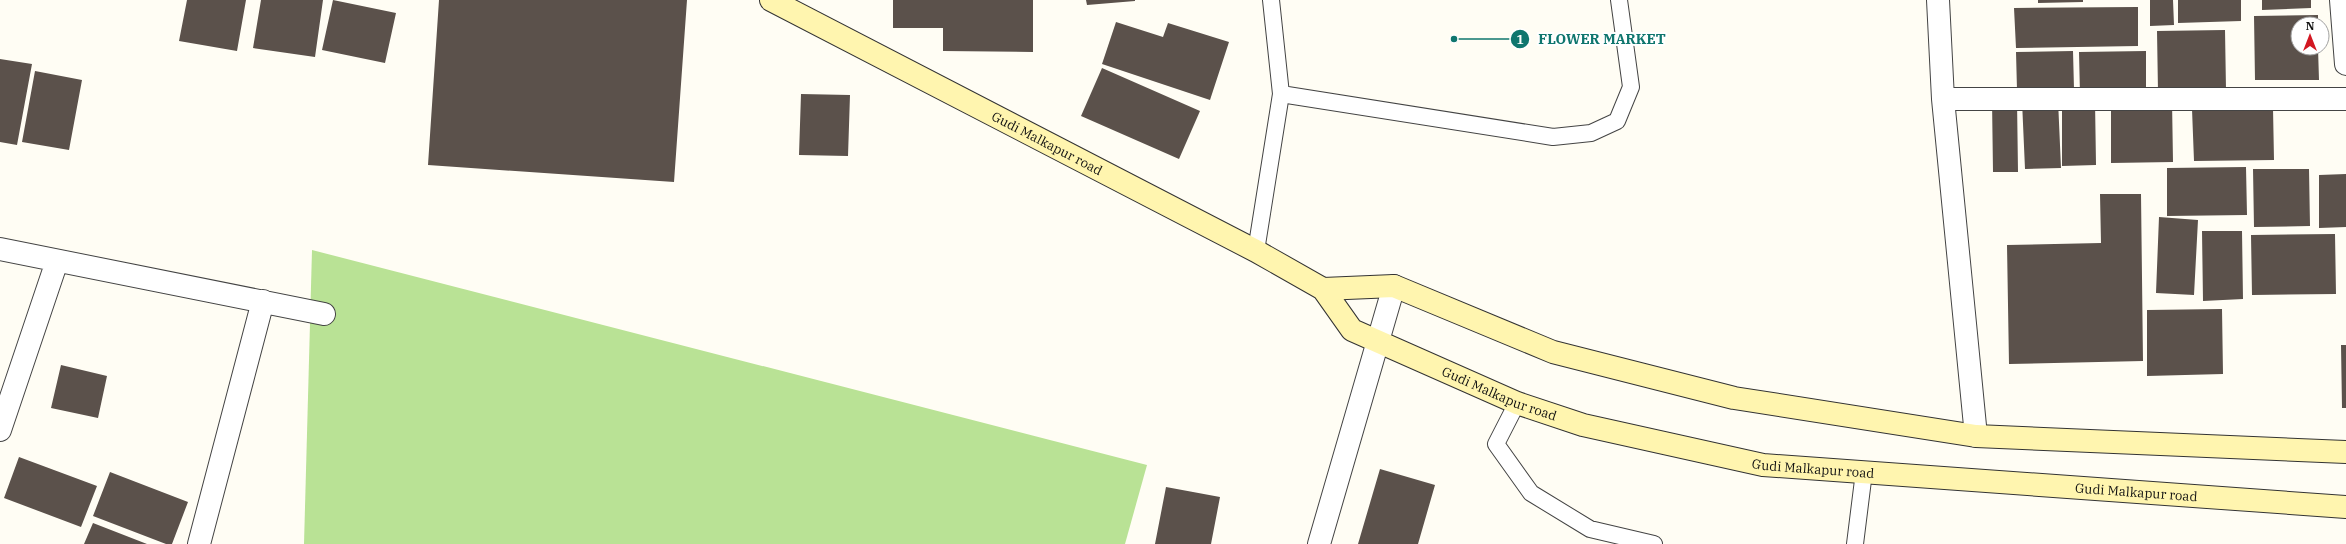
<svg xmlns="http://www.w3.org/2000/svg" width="2346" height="544" font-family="'IBM Plex Serif',serif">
	<rect width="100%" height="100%" fill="#fffdf4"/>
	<path fill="#b9e295" d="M312,250L1147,465L1125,544H304Z"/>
	<path fill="#5b514b" d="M187,0H246L237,51L179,41Z
		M261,0H323L315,57L253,48Z
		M333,0L396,13L385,63L322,50Z
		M439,0H687L674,182L428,165Z
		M893,0H1033V52L943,51V28H893Z
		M1086,0H1135V1L1087,5Z
		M2038,0H2083V2L2038,3Z
		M2150,0H2173L2174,25L2150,26Z
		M2178,0H2241V21L2178,23Z
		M2262,0H2311V8L2262,10Z
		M2138,7V46L2016,48L2014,8Z
		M2318,15V24H2298V48H2318L2319,80H2255L2254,16Z
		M1116,22L1163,37L1168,23L1229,42L1210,100L1102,64Z
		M2225,30L2226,90L2158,92L2157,31Z
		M2073,51L2074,89L2017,90L2016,52Z
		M2146,51V93L2080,95L2079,52Z
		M0,59L32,64L17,145L0,142Z
		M1102,68L1200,111L1179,159L1081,116Z
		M35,71L82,80L69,150L22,142Z
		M801,94L850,95L848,156L799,155Z
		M1992,100H2017L2018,172H1993Z
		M2058,100L2061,168L2025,169L2022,101Z
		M2172,100L2173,162L2111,163V102Z
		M2095,101L2096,165L2062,166V102Z
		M2273,108L2274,160L2194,161L2192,109Z
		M2246,167L2247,215L2167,216V168Z
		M2253,169H2309L2310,226L2254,227Z
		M2346,174V227L2319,228V175Z
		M2100,194H2141L2143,361L2009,364L2007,245L2101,243Z
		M2159,217L2198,220L2194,295L2156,293Z
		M2202,231H2242L2243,299L2203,301Z
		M2335,234L2336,294L2252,295L2251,235Z
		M2222,309L2223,374L2147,376V310Z
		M2341,345H2346V408H2342Z
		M61,365L107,376L98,418L51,408Z
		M19,457L97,486L81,527L4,498Z
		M1380,469L1435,485L1418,544H1358Z
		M110,472L188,502L172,544H166L93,516Z
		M1166,487L1220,497L1211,544H1155Z
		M93,523L147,544H84Z"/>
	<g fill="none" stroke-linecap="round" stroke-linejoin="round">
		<defs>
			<path id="lane" d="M1281,94L1553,137L1591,133L1617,121L1631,87L1619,0
				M1256,251L1281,94L1271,0
				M1517,403L1496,444L1531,493L1590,529L1654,544
				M1855,544L1864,472"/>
			<path id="street" d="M1938,0L1943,99L1976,436
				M2341,0L2346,64
				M1943,99H2346
				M0,249L324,314
				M0,430L57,261
				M199,544L263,301
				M1319,544L1394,286"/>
			<g id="secondary">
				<path id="s1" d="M771,0L1256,251L1323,289L1352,330L1517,403L1583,425L1763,465L2346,507"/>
				<path d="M1323,289L1394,286L1553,352L1734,398L1976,436L2346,452"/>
			</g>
		</defs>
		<use href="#lane" stroke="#444" stroke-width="18"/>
		<use href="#street" stroke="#444" stroke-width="24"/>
		<use href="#secondary" stroke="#333" stroke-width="24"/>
		<use href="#lane" stroke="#fff" stroke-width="16"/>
		<use href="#street" stroke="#fff" stroke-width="22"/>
		<use href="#secondary" stroke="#fff5af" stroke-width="22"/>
	</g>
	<g text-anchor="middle" stroke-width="4" stroke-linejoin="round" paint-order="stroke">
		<g font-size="13" fill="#111" stroke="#fff">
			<text dy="5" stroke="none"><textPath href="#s1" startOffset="311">Gudi Malkapur road</textPath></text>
			<text dy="5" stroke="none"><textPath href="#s1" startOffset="834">Gudi Malkapur road</textPath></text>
			<text dy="5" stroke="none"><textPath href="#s1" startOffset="1158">Gudi Malkapur road</textPath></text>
			<text dy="5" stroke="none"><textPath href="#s1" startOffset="1482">Gudi Malkapur road</textPath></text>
		</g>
	</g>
	<path fill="none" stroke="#0f766e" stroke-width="1.5" d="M1454 39L1520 39"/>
	<g fill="#0f766e" stroke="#fff" stroke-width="1.5">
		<circle cx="1454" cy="39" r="4"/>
		<circle cx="1520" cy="39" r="10"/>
	</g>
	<g font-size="12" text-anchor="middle" font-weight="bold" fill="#fff">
		<text x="1520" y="44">1</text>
	</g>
	<g font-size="14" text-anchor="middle" font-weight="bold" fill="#0f766e" stroke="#fff" stroke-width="4" stroke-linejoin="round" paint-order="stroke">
		<text x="1602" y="44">FLOWER MARKET</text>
	</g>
	<g transform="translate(2310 36)"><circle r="19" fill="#ffffff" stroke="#a0a0a0"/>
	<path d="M0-3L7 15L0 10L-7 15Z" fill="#d21722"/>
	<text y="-6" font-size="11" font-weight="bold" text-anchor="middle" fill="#111111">N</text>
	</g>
</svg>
